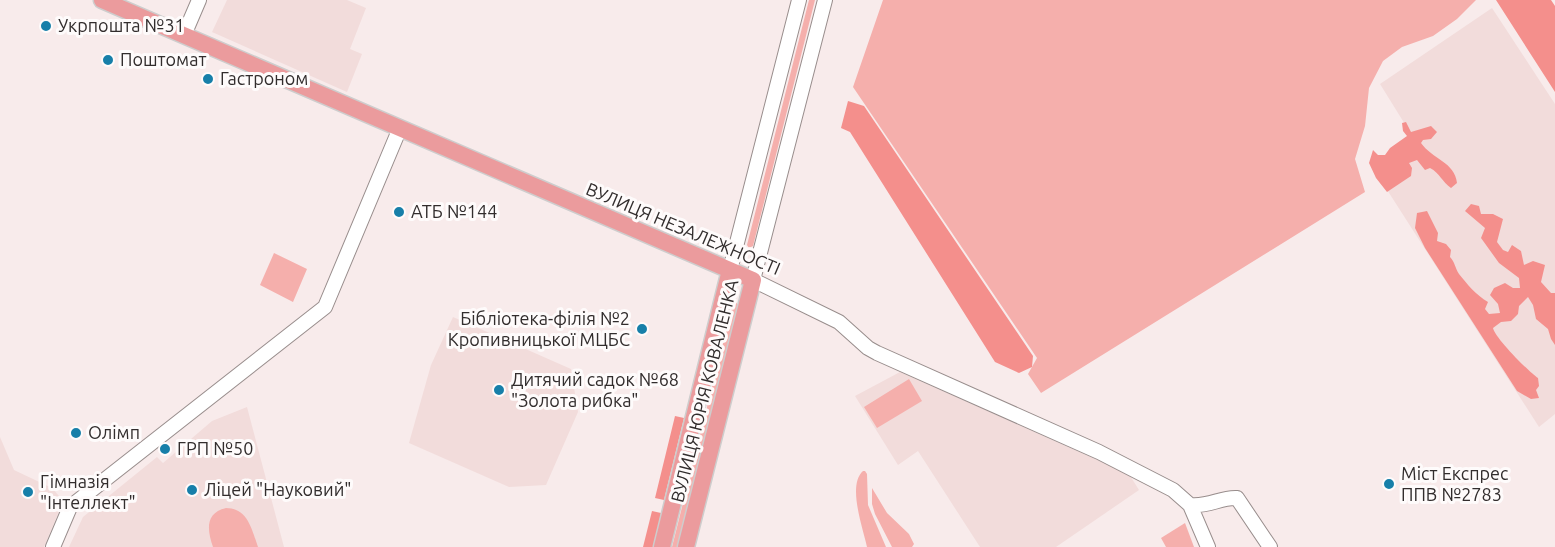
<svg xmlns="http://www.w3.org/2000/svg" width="1555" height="547" font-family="Ubuntu,sans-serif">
	<rect width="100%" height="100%" fill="#f8ebeb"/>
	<path fill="#f2dcdb" d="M227,0H347L366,8L350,49L362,54L347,92L212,32Z
		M1492,8L1555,104V414L1539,427L1375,171L1416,142L1380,84Z
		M453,317L571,369L578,412L546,485L509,487L409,443L431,365Z
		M900,372L1129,474L1139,490L1056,547H980L918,451L898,465L855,396Z
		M247,407L284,547H69L83,517L157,457L163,463L212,421Z
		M0,437L14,470L52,488L59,496L60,509L44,547H0Z"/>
	<path fill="#f5afac" d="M809,0H815L753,246L749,248L747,245Z
		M883,0H1476L1457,19L1433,36L1402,47L1383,61L1369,88L1365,126L1355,159L1365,192L1041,393L1028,374L1037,358L853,87Z
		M274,253L307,269L293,302L260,285Z
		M735,301L738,305L678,547H672L733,303Z
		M909,379L922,401L877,428L864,407Z
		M863,471H865L867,474L868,505L886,547H867C863,528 847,485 863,471Z
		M872,488L887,513L909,534L914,544L912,547H892L875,514L872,504Z
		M226,508C248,508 252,530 258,547H213C207,530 205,513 226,508Z
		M1185,523L1194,547H1166L1161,538Z"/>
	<path fill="#f48f8c" d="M1496,0H1551L1555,6V92Z
		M848,101L864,106L1033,356L1032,367L1019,373L995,362L850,132L841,128Z
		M1406,122L1411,132L1431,126L1437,132L1431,139L1423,140L1421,143C1432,159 1455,162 1457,183L1451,188C1442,182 1440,173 1430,168L1425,170L1417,160L1409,163L1412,168L1411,176L1387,192L1376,178L1369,163L1373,150L1378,155H1385L1390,148L1407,136L1403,131L1402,123Z
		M1471,204L1479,206L1481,214H1493L1503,219L1497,242L1503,250L1508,252L1512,245L1521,251L1524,265L1533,261L1545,265L1541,282L1551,293H1555V345L1551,339L1548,329L1536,319L1533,305L1528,297L1519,306L1518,314L1511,321L1501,322L1493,328C1495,338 1529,372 1538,378L1539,386L1536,390L1539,398L1531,399L1517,391L1425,248L1415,228L1417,213L1427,211L1438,233L1437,241L1446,244L1451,250L1450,257C1455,262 1455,268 1459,274C1467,284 1476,295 1488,302L1485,309L1489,314L1500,313L1498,304L1490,295L1494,288L1505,283L1513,288H1520L1519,278L1499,263L1481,238L1485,228L1465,211Z
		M675,416L684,418L664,500L655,498Z
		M652,511L661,513L654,547H643Z"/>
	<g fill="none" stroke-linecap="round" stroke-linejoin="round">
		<defs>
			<path id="minor" d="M825,0L753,280L839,322L868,348L877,353L1099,452L1173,490L1190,505L1208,547
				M184,35L199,0
				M730,270L799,0
				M1190,505C1210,507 1220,497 1237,498L1270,547
				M53,547L70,507L325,307L400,128"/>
			<path id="major" d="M102,0L753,280L686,547
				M662,547L730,270"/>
		</defs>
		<use href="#minor" stroke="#988d8c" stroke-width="16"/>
		<use href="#major" stroke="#cecdcd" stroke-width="19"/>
		<use href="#minor" stroke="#fff" stroke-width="14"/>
		<use href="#major" stroke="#eb9b9d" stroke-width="16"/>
	</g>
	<g fill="#177fa9" stroke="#fefbfb" stroke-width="2">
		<circle cx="46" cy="26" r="6"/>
		<circle cx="108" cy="60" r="6"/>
		<circle cx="208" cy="79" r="6"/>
		<circle cx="399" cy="212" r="6"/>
		<circle cx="642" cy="329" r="6"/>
		<circle cx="499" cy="390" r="6"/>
		<circle cx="76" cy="433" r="6"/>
		<circle cx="165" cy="449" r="6"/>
		<circle cx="1389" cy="484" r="6"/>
		<circle cx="192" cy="490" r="6"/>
		<circle cx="28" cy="492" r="6"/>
	</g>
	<g text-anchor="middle" stroke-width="6" stroke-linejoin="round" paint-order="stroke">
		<g font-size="18" fill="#322d2d" stroke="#fefbfb" text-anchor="start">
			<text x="58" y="32">Укрпошта №31</text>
			<text x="120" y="66">Поштомат</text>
			<text x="220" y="85">Гастроном</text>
			<text x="411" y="218">АТБ №144</text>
			<text x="630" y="325" text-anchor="end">Бібліотека-філія №2<tspan x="630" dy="21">Кропивницької МЦБС</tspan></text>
			<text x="511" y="386">Дитячий садок №68<tspan x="511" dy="21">"Золота рибка"</tspan></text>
			<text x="88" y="439">Олімп</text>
			<text x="177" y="455">ГРП №50</text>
			<text x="1401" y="480">Міст Експрес<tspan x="1401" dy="21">ППВ №2783</tspan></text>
			<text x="40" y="488">Гімназія<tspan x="40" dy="21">"Інтеллект"</tspan></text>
			<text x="204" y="496">Ліцей "Науковий"</text>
		</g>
		<g font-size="18" fill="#322d2d" stroke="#fefbfb">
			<text transform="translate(683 229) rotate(23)" y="6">ВУЛИЦЯ НЕЗАЛЕЖНОСТІ</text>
			<text transform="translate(705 391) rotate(-76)" y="6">ВУЛИЦЯ ЮРІЯ КОВАЛЕНКА</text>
		</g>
	</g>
</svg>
